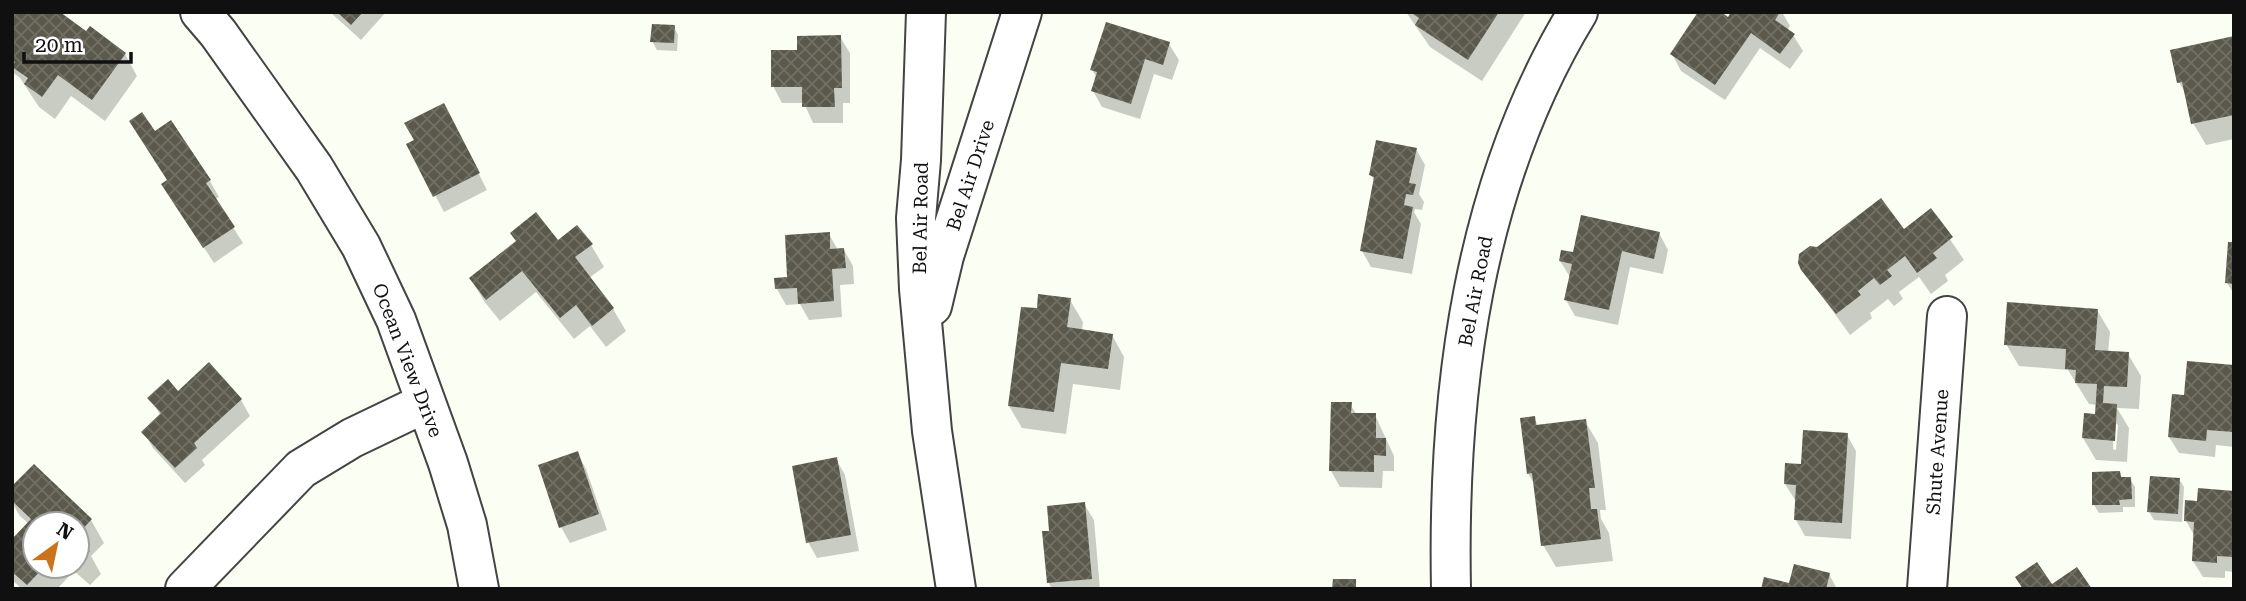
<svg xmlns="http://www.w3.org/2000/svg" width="2246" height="601" font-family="'Roboto Serif',serif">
	<defs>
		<pattern id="building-cross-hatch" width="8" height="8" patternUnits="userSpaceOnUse" patternTransform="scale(1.75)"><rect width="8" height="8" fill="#5a594b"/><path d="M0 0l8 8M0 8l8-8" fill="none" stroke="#717066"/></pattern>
	</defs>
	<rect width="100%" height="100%" fill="#fbfff3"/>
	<path fill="#0003" fill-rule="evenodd" d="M12,12L86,34L125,54L137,76L105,121L71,96L55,119L39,107L20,78L12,72Z
		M330,12H386L361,40Z
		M1406,12H1526L1482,81L1430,47Z
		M1733,12H1782L1790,26L1787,31L1793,35L1803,51L1790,69L1760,48L1725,100L1681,71L1672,54L1728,19Z
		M674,27L678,35L677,51L657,50L652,41Z
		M840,37L850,53V103H843V123H813L804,103H782L773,86L799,52Z
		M2234,38V139L2206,145L2193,123L2187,96L2179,82Z
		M1169,44L1179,60L1172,80L1154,74L1140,119L1102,107L1093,91L1097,78L1092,70Z
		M452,121L487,190L444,212L409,145Z
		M154,134L210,181L219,197L215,199L243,243L214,263L173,200Z
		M1416,149L1425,165L1419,194L1424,202L1422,210L1415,209L1414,212L1421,224L1412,274L1371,267L1362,251L1375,182L1371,175Z
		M1931,211L1964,260L1945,275L1948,281L1931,294L1919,277L1899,292L1903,299L1894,306L1888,299L1870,313L1872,318L1850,335L1814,285L1818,249L1904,231Z
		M1659,233L1668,250L1663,274L1630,267L1618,325L1575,316L1566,300L1570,277L1560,261Z
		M829,234L838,250H844L853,266L854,284L840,285L842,317L809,320L800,304L786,305L777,289L789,278Z
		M558,242L591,245L604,267L589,278L613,309L626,331L606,347L590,326L574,339L536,292L500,321L484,301L471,279Z
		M2234,244V294L2227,283Z
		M1070,300L1083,322L1082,331L1112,335L1124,357L1120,390L1073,384L1066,434L1022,428L1009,406L1038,310Z
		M2097,310L2110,332L2108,352L2128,354L2141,376L2139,409L2117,408L2129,428L2127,462L2096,460L2083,438L2097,416L2098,405L2089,404L2068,370L2019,366L2006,344ZM2114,422L2118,425L2116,450L2113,449Z
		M2234,367V447L2216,445L2215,457L2179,453L2169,437L2186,397Z
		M178,393L241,400L250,416L202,460L205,465L185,483L153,448L144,432L161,416L150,398Z
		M1350,404L1357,415H1375L1394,456V471H1383L1382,488L1340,487L1331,471Z
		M1534,418L1538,426L1585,421L1598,443L1606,510H1600L1601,519L1609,533L1613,561L1556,567L1543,545L1535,486L1528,473Z
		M1847,435L1856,451L1851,539L1805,536L1796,520L1797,500H1795L1785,484L1802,466Z
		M577,453L586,469L607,530L570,543L561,527Z
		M836,459L845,475L859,551L817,558L808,542Z
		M34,466L91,520L104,543L91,556L101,574L90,585L74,571L57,589H22L12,580V542L29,524L20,516L12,503V489ZM35,524H77V566H35Z
		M2119,473L2123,479H2130L2135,487V507H2123V512L2099,513L2094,505Z
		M2179,479L2184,487L2182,522L2154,520L2149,512Z
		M2234,493V572L2225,571V578L2203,577L2193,561L2195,537L2186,521Z
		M1084,504L1094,520L1100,589H1052L1049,583L1051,532Z
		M1829,574L1837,589H1763L1790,585Z"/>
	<path fill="url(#building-cross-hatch)" d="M12,12H60L86,31L90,26L126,53L92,100L58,75L42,97L24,84L28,78L12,67L15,62L12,60Z
		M337,12H363L351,25Z
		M1410,12H1499L1468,60L1415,25L1419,18Z
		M1698,12H1721L1728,17L1731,12H1780L1775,20L1795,34L1780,54L1751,33L1715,85L1670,54Z
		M1106,22L1170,42L1163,65L1145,59L1131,104L1091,91L1097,72L1090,70Z
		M652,24L675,25L674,43L650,42Z
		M841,35L842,88H834L835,107H802V87H771V50H797V36Z
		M2234,36V115L2191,124L2182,82L2177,83L2170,50Z
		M444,103L480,173L433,197L406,144L414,140L404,123Z
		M142,112L155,131L171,120L211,180L206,183L235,227L203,248L161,184L167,180L129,121Z
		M1376,140L1417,148L1409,183L1416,184L1413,195L1406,194L1404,205L1413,207L1403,259L1360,251L1374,177L1369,175Z
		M1881,198L1904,229L1931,208L1953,237L1933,253L1937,258L1917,273L1905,256L1887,270L1892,276L1880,285L1874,278L1858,291L1861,295L1836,314L1801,270L1798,263L1799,254L1810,246L1817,247Z
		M536,212L558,240L577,225L593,244L575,257L614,308L592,326L576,305L560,318L522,271L486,300L469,278L516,241L510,233Z
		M1581,215L1660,232L1654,259L1622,251L1609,310L1564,300L1572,264L1559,261L1561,250L1573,252Z
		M830,232V249L844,248L846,268L832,269L834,301L798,304L797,288L775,289L774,278L787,277L785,235Z
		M2228,242H2234V284L2225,283Z
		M1038,294L1071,298L1067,327L1113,334L1108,369L1061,363L1054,412L1008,406L1021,307L1037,308Z
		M2007,302L2098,309L2095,350L2129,352L2127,387L2104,386L2103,403L2117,404L2115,441L2082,438L2084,413L2095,414L2097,384L2075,383L2076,370L2065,369L2066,349L2004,345Z
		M2187,361L2234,365V432L2207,430L2206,441L2168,437L2172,394L2184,395Z
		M209,362L242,399L194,443L197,448L175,468L141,432L161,413L147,398L168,379L178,391Z
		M1331,402H1352L1351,413H1376V438H1386V456L1374,455V472L1329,471Z
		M1535,416L1536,425L1586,419L1595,488H1589L1591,509H1597L1601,539L1541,546L1532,473L1527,474L1520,418Z
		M1803,430L1848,433L1842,523L1794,520L1796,485L1784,484L1785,463L1801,464Z
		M578,451L599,514L559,528L538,465Z
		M837,457L851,535L806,543L792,466Z
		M34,464L92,519L77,535V524H35V566H45L27,585L12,572V539L31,519L12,501V486Z
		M2120,471L2121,477H2131L2132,499L2119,500L2120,505H2092V472Z
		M2150,476L2180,478L2178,514L2147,512Z
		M2198,488L2234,491V557L2217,556V563L2192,561L2194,522L2184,521L2185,500L2197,501Z
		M1085,502L1092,579L1047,583L1042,531H1049L1047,506Z
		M77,538L90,551L77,564Z
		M2037,562L2052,584L2077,567L2092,589H2023L2015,577Z
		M1794,564L1830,573L1826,589H1761L1764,577L1789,583Z
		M1333,579H1356V589H1332Z"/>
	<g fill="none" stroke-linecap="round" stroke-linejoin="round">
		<defs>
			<path id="street" d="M200,12L218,33L314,168L361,246L396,320L448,463L467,525L479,589
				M926,12L921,160L916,218L919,289L932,431L956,589
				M932,306L944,256L1022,12
				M185,589L301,469L352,438L425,403
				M1451,589C1447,391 1473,184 1578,12
				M1927,589L1947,316"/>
		</defs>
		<use href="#street" stroke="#434343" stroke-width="42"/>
		<use href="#street" stroke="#fff" stroke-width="38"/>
	</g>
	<g text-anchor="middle" stroke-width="7" stroke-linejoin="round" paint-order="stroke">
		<g font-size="19" fill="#101010" stroke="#fff">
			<text transform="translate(970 175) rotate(-72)" y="7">Bel Air Drive</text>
			<text transform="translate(920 218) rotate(-89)" y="7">Bel Air Road</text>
			<text transform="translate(1475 291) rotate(-79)" y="7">Bel Air Road</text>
			<text transform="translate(408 360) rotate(69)" y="7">Ocean View Drive</text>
			<text transform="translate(1937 452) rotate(-86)" y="7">Shute Avenue</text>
		</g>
	</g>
	<rect width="2246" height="601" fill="none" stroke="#101010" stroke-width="28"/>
	<g transform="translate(56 545) rotate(33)"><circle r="33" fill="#ffffff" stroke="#9f9f9f" stroke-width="2"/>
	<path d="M0-5L12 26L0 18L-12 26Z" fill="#cb721d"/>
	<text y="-10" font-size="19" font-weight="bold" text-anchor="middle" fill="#101010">N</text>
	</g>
	<path d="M24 52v10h107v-10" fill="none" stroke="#101010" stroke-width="3.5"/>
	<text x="35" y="52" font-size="21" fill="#101010" stroke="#ffffff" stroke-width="5" paint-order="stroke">20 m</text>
</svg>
